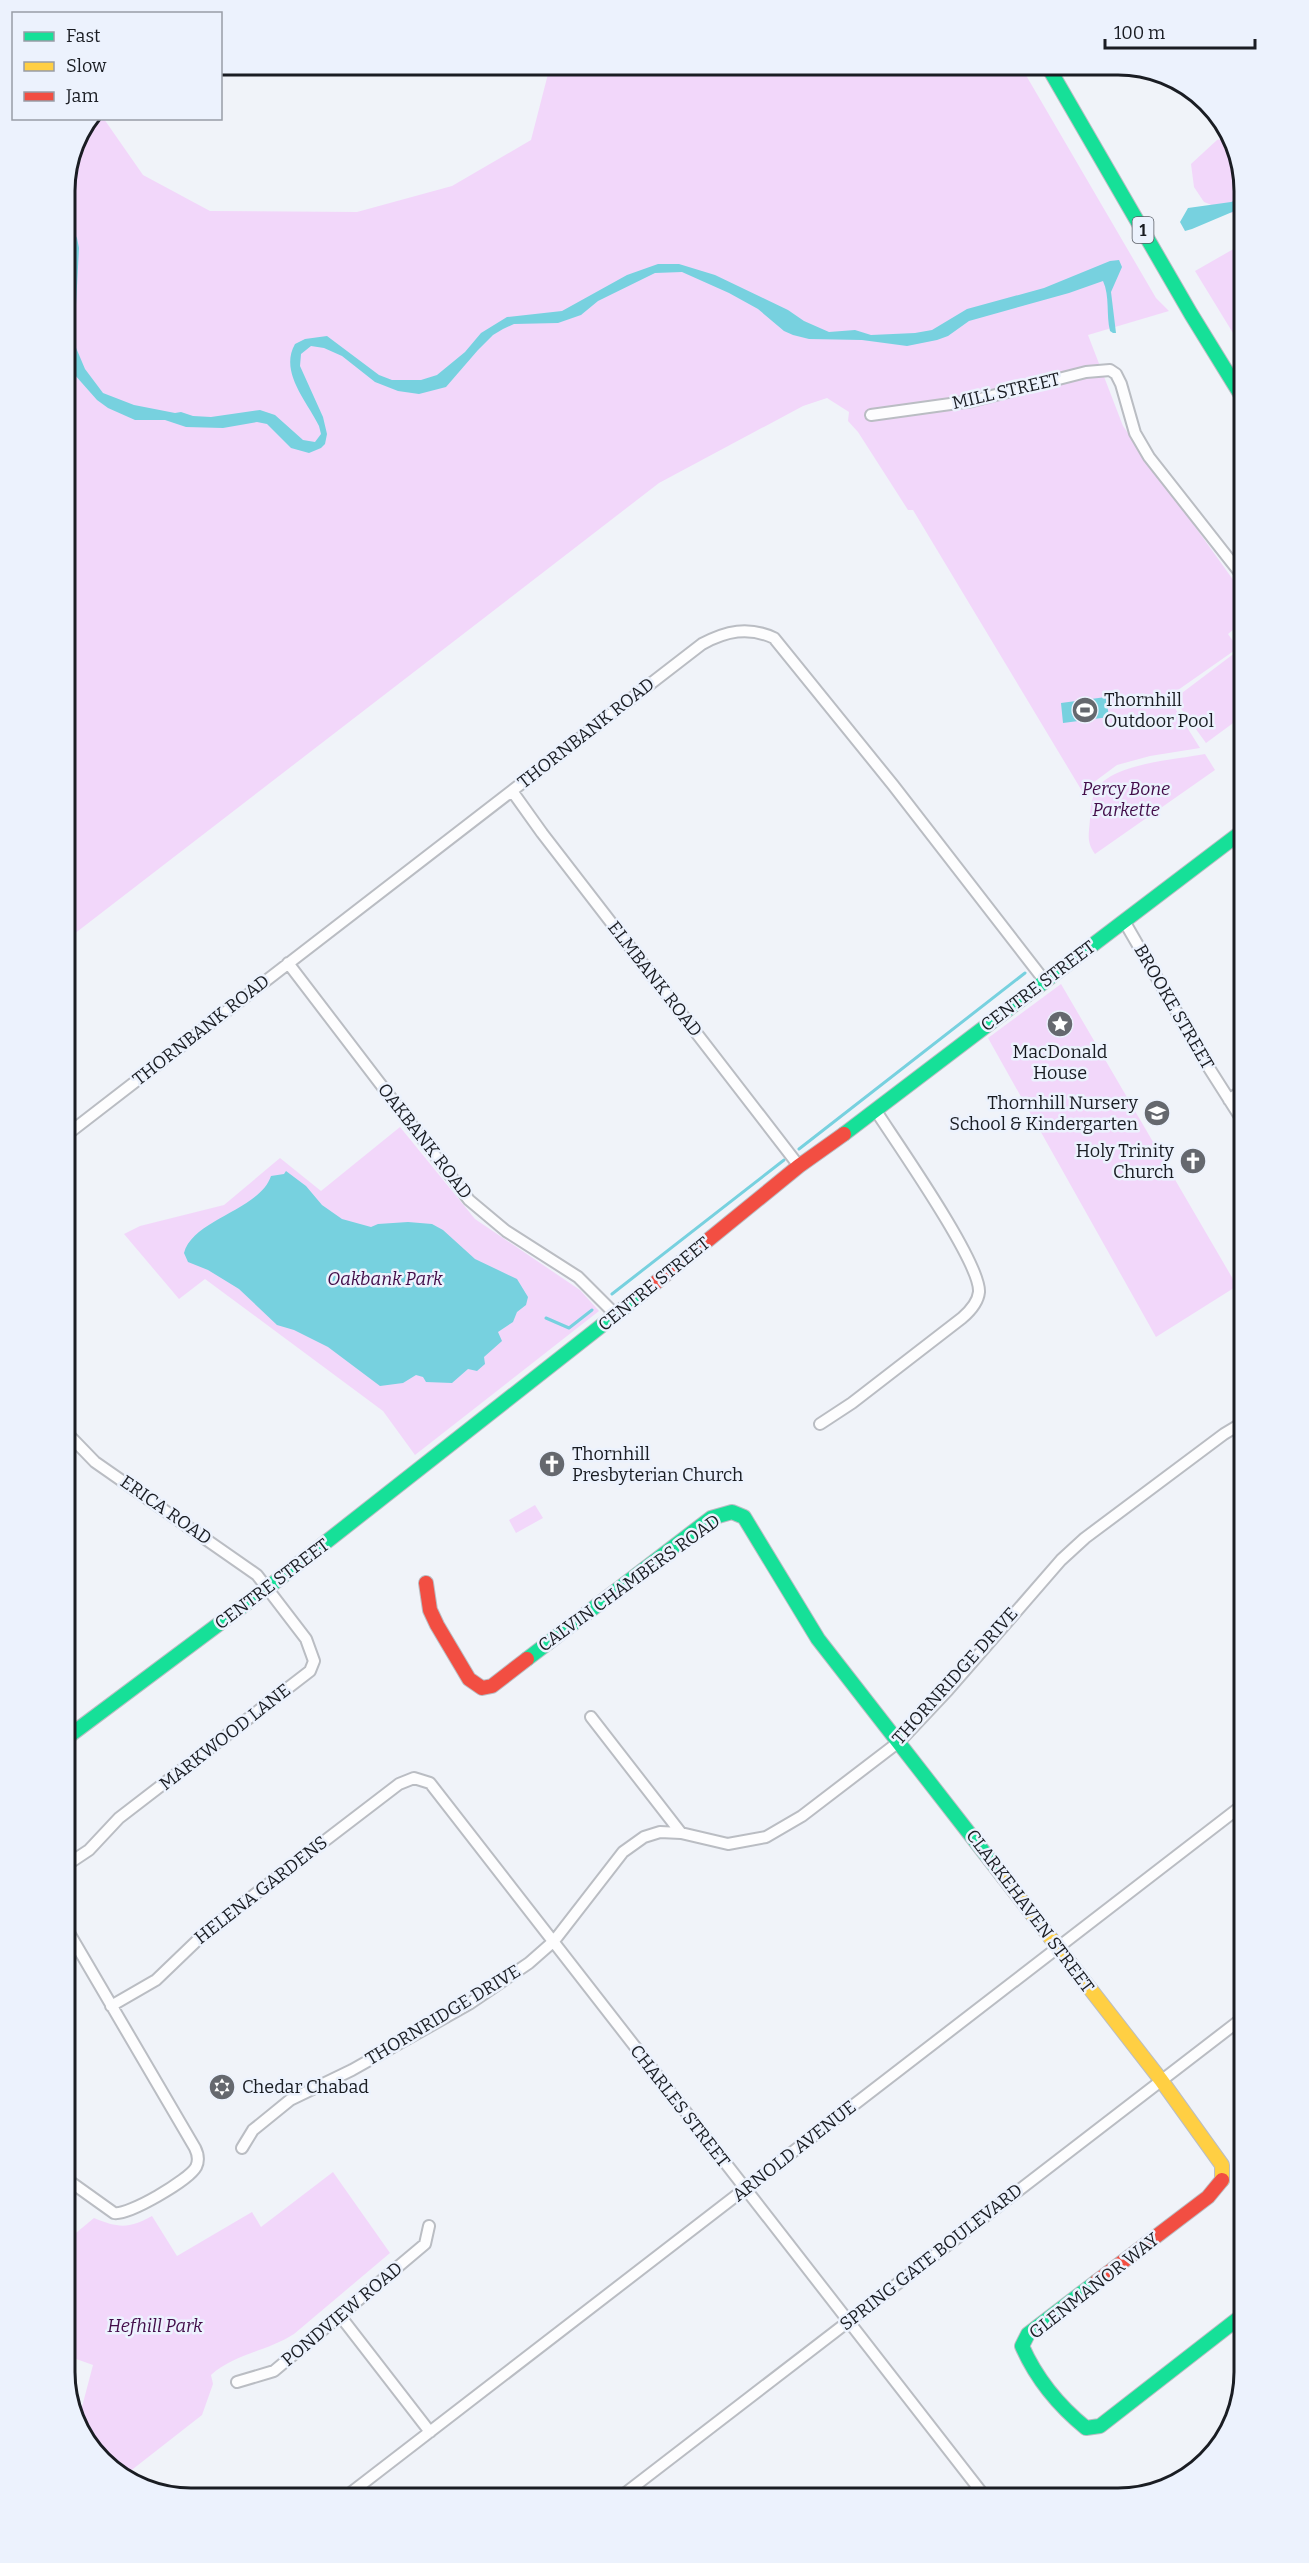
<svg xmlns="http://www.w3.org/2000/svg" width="1309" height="2563" font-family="Bitter,serif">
	<rect width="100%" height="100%" fill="#f0f3f9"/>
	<path fill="#f2d7fa" d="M553,65H1020L1156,298L1169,311L1088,335L1123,426L1244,595V621L1228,634L1238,648L1168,697L1200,748L1150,756L1117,765L1082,791L913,510H908L858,432L848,421L849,412L827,398L803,406L659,483L65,941V183L77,135L89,119H104L143,175L210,211L357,212L452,186L531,140L548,74Z
		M1230,136C1244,154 1244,195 1244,218L1204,202L1194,187L1191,164L1217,140Z
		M1244,243V351L1195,271Z
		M1244,646V715L1206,743L1174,699Z
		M1205,754L1215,770L1095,854C1086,841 1089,835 1090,819C1090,811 1091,801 1095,792C1109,763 1175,760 1205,754Z
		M1061,984L1237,1286L1156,1337L988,1038Z
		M400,1127L475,1219L580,1290L599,1311L415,1455L383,1411L205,1279L179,1299L124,1234L140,1226L224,1205L280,1158L321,1191Z
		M535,1505L543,1518L516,1533L509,1520Z
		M333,2172L390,2253L294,2334C268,2351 234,2354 211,2375L213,2384L202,2415L124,2476L114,2473L78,2422L93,2365L65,2355V2242L94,2218C118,2228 129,2229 152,2216L177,2256L252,2212L261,2227Z"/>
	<path fill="#77d1df" d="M1244,197V207L1192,229L1185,231L1180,222L1188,208L1231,202Z
		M65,216L77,238L79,248L74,343L85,369L103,393L134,405L175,413L181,412L193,416L211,417L260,410L275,415L303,440L315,442L321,434L319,426C307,401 279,372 295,344L305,339L327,336L379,375L392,380H421L437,375L465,352L481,333L507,317L562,311L627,275L658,264H679L715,275L788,310L804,321L829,332L855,330L871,335L915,333L932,330L967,309L1044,288L1110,261L1119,260L1122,267L1111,292L1116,333H1113L1110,331C1106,315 1110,296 1103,281L1069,293L969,321L948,336L937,340L907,346L862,340L809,339L793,335L784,331L758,309L729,293L682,272L655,273L598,301L581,315L558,323L514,324L503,329L493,335L478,350L446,387L419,394L398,391L375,382L342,356L324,348L311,346L301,354L300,366L323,417L327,434L325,444L321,448L309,453L291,448L267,424L257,422L223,428L186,427L165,420H135L108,408L97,400L74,374L70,363L65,330L72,261L65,239Z
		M1106,697L1109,717L1063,723L1061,703Z
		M286,1171L306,1186L322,1205L342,1219L371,1227L378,1224L408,1222L432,1224L443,1230L475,1259L517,1279L528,1297L526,1305L517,1312L513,1322L498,1332L502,1341L484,1357L485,1364L477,1371L468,1369L452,1383L426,1382L423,1377L416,1375L403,1383L380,1386L328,1347L294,1330L277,1325L239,1289L208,1270L188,1262L184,1253C193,1219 260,1210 271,1176L284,1174Z"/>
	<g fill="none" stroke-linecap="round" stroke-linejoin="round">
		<path stroke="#77d1df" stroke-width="3" d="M799,1149L1025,973
			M612,1294L784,1160
			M546,1318L569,1328L592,1310"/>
		<defs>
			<path id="street" d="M871,415L972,401L1086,372L1110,370L1116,374L1121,384L1135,433L1149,457L1244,578
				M512,791L542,833L799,1166
				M1238,835L1244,847
				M1124,921L1209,1068L1244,1123
				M288,963L469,1200L506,1231L578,1277L616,1315
				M1229,1100L1244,1089
				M65,1136L702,644C726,631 748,626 774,638L893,785L1044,980
				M820,1424L852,1403L962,1318C969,1312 978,1302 979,1292C981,1263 896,1142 876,1111
				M591,1717L681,1833
				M65,1866L89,1850L119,1818L310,1671L314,1661L306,1639L257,1575L95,1462L65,1431
				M111,2006L156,1980L207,1931L399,1784L414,1778L430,1783L986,2498
				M242,2148L253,2130L290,2100L352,2070L469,2004L529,1963L554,1941L623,1852L644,1837L660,1832L681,1833L728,1844L766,1837L802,1816L900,1741L948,1690L1061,1560L1085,1538L1224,1434L1244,1422
				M65,2178L114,2213C128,2216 189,2180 196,2167C199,2161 198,2154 195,2148L65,1926
				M341,2317L430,2432
				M237,2382L274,2371L425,2244L429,2226
				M344,2498L1244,1804
				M619,2498L1244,2017"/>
			<path id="fast" d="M1047,65L1191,314L1244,400
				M844,1134L1244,830
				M527,1659L711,1518L732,1512L744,1517L818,1639L1004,1878
				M65,1739L279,1579L643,1293
				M1096,2282L1028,2334L1022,2346C1036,2378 1059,2406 1086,2428L1100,2426L1244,2314"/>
			<path id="slow" d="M1004,1878L1161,2080L1222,2165V2180"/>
			<path id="jam" d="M643,1293L799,1166L844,1134
				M426,1583L430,1610L437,1625L469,1679L482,1688L492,1686L527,1659
				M1096,2282L1208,2197L1222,2180"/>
		</defs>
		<use href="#street" stroke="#babdc3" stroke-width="14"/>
		<use href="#fast" stroke="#babdc3" stroke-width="16"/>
		<use href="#slow" stroke="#babdc3" stroke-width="16"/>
		<use href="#jam" stroke="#babdc3" stroke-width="16"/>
		<use href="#street" stroke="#fdfdfe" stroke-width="10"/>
		<use href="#fast" stroke="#16e098" stroke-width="14"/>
		<use href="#slow" stroke="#ffcf43" stroke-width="14"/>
		<use href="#jam" stroke="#f24e42" stroke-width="14"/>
	</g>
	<defs>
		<symbol id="stadium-disc" viewBox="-11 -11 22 22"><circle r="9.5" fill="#65686e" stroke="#ecf2fd"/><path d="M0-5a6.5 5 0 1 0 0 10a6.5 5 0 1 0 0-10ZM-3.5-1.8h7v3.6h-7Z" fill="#fff"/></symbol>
		<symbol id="sight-disc" viewBox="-11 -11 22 22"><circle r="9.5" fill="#65686e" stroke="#ecf2fd"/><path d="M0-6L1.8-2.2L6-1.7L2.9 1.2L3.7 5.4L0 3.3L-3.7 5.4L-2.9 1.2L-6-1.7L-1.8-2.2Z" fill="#fff"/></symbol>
		<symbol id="school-disc" viewBox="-11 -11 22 22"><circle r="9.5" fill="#65686e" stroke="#ecf2fd"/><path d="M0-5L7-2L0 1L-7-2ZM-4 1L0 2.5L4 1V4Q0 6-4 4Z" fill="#fff"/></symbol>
		<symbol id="church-disc" viewBox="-11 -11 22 22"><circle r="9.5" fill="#65686e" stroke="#ecf2fd"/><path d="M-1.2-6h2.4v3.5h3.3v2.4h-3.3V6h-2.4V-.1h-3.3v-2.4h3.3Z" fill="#fff"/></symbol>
		<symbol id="synagogue-disc" viewBox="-11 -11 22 22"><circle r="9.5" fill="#65686e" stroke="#ecf2fd"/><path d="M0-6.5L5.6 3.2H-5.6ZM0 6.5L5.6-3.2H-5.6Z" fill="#fff"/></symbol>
	</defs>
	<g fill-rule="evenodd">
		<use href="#stadium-disc" x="1070" y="695" width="30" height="30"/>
		<use href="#sight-disc" x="1045" y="1009" width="30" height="30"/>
		<use href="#school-disc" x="1142" y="1098" width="30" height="30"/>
		<use href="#church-disc" x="1178" y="1146" width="30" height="30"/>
		<use href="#church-disc" x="537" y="1449" width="30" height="30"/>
		<use href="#synagogue-disc" x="207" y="2072" width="30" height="30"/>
	</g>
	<g text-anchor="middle" stroke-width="5" stroke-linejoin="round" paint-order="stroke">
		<rect fill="#ecf2fd" stroke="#595d64" stroke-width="1.5" x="1132.5" y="217" width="21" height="26" rx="4.5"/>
		<g font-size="16" font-weight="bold" fill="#1a1d23">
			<text x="1143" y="236">1</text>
		</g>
		<g font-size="18" fill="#1a1d23" stroke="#ecf2fd">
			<text transform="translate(1006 391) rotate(-13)" y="6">MILL STREET</text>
			<text transform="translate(586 733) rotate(-38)" y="6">THORNBANK ROAD</text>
			<text transform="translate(655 979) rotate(52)" y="6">ELMBANK ROAD</text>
			<text transform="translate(1038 986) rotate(-37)" y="6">CENTRE STREET</text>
			<text transform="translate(1174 1007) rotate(60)" y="6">BROOKE STREET</text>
			<text transform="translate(201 1030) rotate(-38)" y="6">THORNBANK ROAD</text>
			<text transform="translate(425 1141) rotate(52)" y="6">OAKBANK ROAD</text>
			<text transform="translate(654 1284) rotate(-39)" y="6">CENTRE STREET</text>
			<text transform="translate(166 1510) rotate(35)" y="6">ERICA ROAD</text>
			<text transform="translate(629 1583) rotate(-36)" y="6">CALVIN CHAMBERS ROAD</text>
			<text transform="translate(272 1584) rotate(-37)" y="6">CENTRE STREET</text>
			<text transform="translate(955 1676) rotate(-48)" y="6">THORNRIDGE DRIVE</text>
			<text transform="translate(225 1737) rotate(-38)" y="6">MARKWOOD LANE</text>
			<text transform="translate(261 1890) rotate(-38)" y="6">HELENA GARDENS</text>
			<text transform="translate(1030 1911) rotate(53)" y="6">CLARKEHAVEN STREET</text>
			<text transform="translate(443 2015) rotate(-31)" y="6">THORNRIDGE DRIVE</text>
			<text transform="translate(680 2106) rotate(52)" y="6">CHARLES STREET</text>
			<text transform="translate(794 2151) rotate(-38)" y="6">ARNOLD AVENUE</text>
			<text transform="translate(931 2257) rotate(-38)" y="6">SPRING GATE BOULEVARD</text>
			<text transform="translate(1094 2286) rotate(-38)" y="6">GLENMANOR WAY</text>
			<text transform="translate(342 2314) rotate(-40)" y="6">PONDVIEW ROAD</text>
		</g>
		<g font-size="18" fill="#1a1d23" stroke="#ecf2fd" text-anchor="start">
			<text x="1104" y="706">Thornhill<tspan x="1104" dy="21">Outdoor Pool</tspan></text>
			<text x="1060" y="1058" text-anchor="middle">MacDonald<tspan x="1060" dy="21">House</tspan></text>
			<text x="1138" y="1109" text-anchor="end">Thornhill Nursery<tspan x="1138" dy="21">School &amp; Kindergarten</tspan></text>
			<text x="1174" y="1157" text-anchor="end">Holy Trinity<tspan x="1174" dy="21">Church</tspan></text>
			<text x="572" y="1460">Thornhill<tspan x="572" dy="21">Presbyterian Church</tspan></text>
			<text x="242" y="2093">Chedar Chabad</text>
		</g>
		<g font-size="18" font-style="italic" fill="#420d49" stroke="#ecf2fd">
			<text x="1126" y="795">Percy Bone<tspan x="1126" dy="21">Parkette</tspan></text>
			<text x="385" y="1285">Oakbank Park</text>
			<text x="155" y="2332">Hefhill Park</text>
		</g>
	</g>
	<path d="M0 0H1309V2563H0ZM191 75H1118A116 116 0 0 1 1234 191V2372A116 116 0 0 1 1118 2488H191A116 116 0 0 1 75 2372V191A116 116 0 0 1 191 75Z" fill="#ecf2fd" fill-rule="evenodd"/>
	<path fill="none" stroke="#1a1d23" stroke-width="3" d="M191 75H1118A116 116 0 0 1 1234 191V2372A116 116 0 0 1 1118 2488H191A116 116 0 0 1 75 2372V191A116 116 0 0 1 191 75Z"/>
	<rect x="12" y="12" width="210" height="108" fill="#ecf2fd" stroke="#989da6" stroke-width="1.5"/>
	<rect x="24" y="32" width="30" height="9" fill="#16e098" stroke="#989da6" stroke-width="1.5"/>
	<text x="66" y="42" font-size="18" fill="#1a1d23">Fast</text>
	<rect x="24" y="62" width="30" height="9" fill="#ffcf43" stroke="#989da6" stroke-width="1.5"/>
	<text x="66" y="72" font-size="18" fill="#1a1d23">Slow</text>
	<rect x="24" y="92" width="30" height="9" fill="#f24e42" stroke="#989da6" stroke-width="1.5"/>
	<text x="66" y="102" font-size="18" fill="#1a1d23">Jam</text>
	<path d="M1105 39v9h150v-9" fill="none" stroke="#1a1d23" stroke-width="3"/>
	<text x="1114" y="39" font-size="18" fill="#1a1d23" stroke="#ecf2fd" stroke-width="4.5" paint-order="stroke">100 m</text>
</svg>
